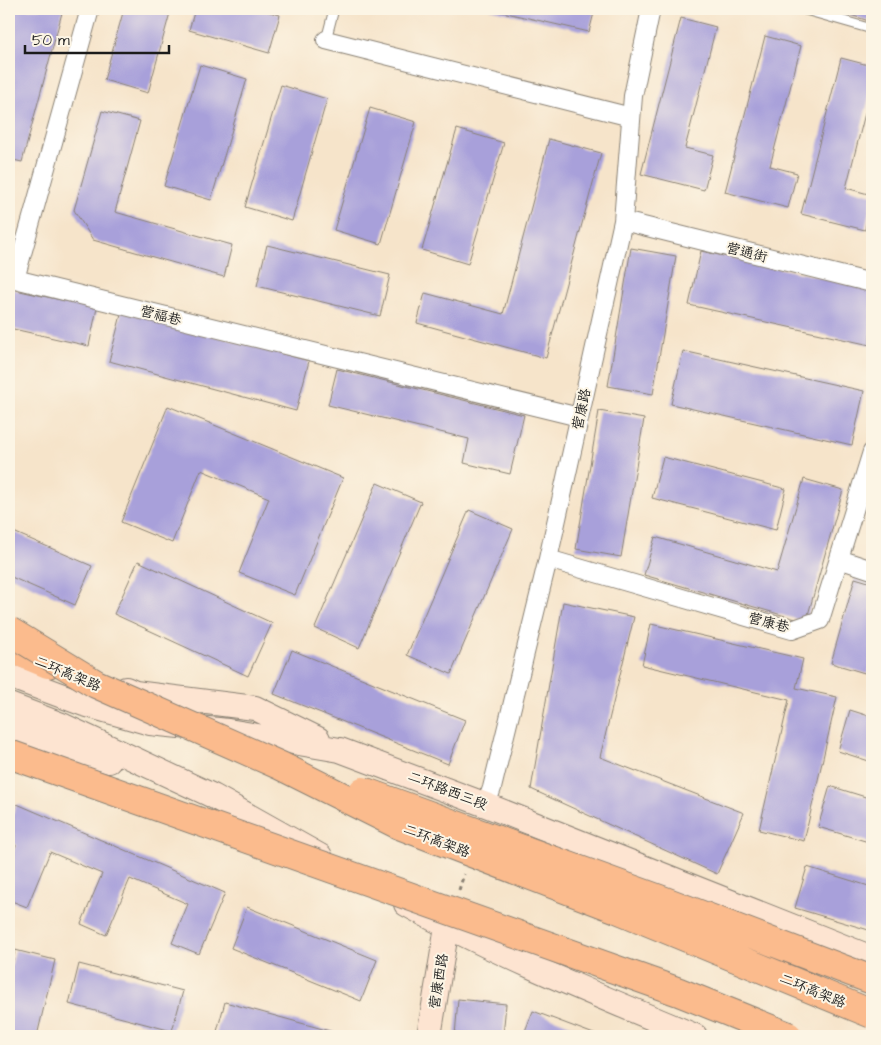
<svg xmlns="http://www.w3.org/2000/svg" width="881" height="1045" font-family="'Architects Daughter','LXGW WenKai TC',sans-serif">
	<rect width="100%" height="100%" fill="#fcf5e5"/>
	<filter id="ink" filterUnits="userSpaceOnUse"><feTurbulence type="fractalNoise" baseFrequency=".02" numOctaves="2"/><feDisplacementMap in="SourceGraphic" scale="10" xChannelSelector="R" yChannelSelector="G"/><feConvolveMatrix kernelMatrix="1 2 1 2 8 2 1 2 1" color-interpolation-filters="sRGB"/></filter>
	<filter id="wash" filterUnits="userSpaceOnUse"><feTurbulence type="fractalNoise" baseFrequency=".0096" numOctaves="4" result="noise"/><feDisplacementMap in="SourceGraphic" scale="20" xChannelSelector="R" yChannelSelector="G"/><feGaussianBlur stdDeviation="1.12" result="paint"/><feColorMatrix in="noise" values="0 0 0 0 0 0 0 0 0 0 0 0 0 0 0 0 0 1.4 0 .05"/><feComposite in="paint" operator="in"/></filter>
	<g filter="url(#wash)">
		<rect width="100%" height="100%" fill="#f6e4ca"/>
		<g id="blocks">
			<path fill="#a8a0da" d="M9,9H63L22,162L9,159Z
				M124,9H171L148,93L104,80Z
				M195,9H259L280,15L269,53L189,30Z
				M489,9H595L589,32Z
				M832,9H872V22Z
				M681,18L716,27L685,148L713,155L704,190L641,174Z
				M765,36L801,46L770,166L797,173L788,208L725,192Z
				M841,58L872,66V86L846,188L872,195L865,230L801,214Z
				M200,65L247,79L211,200L164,186Z
				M281,85L327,99L292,221L245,207Z
				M370,108L416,122L381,244L334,230Z
				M102,111L140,121L115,212L232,245L224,277L93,240L74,210Z
				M457,129L504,143L468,264L422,250Z
				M549,139L601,153L546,358L417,323L425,293L503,314Z
				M267,245L390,275L380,316L257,286Z
				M631,248L676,256L653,394L608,386Z
				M701,251L872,289L870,345L689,305Z
				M11,289L97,308L89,346L9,328Z
				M122,311L309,361L296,411L109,361Z
				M683,351L864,391L852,445L671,404Z
				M337,369L524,415L510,474L464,463L469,439L328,405Z
				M168,406L343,478L295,595L239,573L269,498L201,470L172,543L121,522Z
				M599,411L644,419L621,557L576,549Z
				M663,457L786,489L776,530L652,498Z
				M804,479L843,490L806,622L644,575L655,537L777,572Z
				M377,483L421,502L359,648L315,628Z
				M469,510L513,529L451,674L407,655Z
				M9,530L92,566L75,605L9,576Z
				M138,561L272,623L248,676L114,614Z
				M855,578L872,583V659L868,674L831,663Z
				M563,602L634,617L600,757L744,813L717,874L531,789Z
				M651,624L803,659L796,688L837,697L804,841L759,830L789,700L642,665Z
				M292,650L465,720L448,764L274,694Z
				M850,710L872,717V762L838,751Z
				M830,786L872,799V843L818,827Z
				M17,804L225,893L199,954L172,943L188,904L130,879L106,935L81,924L102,874L50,852L27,907L9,900V863L16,845L9,841V824Z
				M807,867L872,887V931L795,908Z
				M247,907L377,960L361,1001L231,948Z
				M15,950L55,960L37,1036H9V977Z
				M79,964L183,991L172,1031L69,1004Z
				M458,999L506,1004L503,1036H455Z
				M225,1002L348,1036L216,1035Z
				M533,1011L599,1036H523Z"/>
		</g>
	</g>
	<g filter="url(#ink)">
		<use href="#blocks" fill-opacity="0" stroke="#898073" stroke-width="1"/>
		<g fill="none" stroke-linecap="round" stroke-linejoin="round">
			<defs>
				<path id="lane" d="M802,9L872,29
					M326,40L334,9"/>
				<path id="street" d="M90,9L15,279L579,417
					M326,40L631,117
					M623,221L872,283
					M548,559L792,630L820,620L872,452
					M839,559L872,570
					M486,805L492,788L548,559L623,221L633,96L651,9"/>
				<path id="secondary" d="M9,676L84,704L150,723L228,731L340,750L486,805L872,958
					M126,689L135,693L255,708L318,739
					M9,705L64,726L213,796L320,856
					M9,729L109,761
					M406,904C499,956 597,995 695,1036
					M429,1036L447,927"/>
				<path id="highway" d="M9,648L48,664"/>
			</defs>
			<use href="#lane" stroke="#898073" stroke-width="11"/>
			<use href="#street" stroke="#898073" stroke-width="20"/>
			<use href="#secondary" stroke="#898073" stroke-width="26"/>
			<use href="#highway" stroke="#898073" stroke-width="30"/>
			<path stroke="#898073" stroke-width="3" stroke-dasharray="4 4" stroke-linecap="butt" d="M459,890L464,874"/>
			<use href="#lane" stroke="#fff" stroke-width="9"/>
			<use href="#street" stroke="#fff" stroke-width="18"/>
			<use href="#secondary" stroke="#fde4d1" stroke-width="24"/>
			<use href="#highway" stroke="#fbbb8d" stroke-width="28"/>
			<defs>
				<path id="highway-bridge" d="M9,631L96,684L281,766L399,825L617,909L872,1014
					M9,754L679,992L788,1036
					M363,791L665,901L872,980"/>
			</defs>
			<use href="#highway-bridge" stroke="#898073" stroke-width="30" stroke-linecap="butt"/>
			<use href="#highway-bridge" stroke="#fbbb8d" stroke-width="28"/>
		</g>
	</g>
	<g text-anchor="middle" stroke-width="4" stroke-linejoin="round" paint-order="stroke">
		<g font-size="14" fill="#1c1c1c" stroke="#fcf5e5">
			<text transform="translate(747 252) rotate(14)" y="5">营通街</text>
			<text transform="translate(161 315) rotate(14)" y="5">营福巷</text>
			<text transform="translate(581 409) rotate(-78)" y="5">营康路</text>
			<text transform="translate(769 622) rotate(14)" y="5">营康巷</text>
			<text transform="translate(68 673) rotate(23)" y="5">二环高架路</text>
			<text transform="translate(448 790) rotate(21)" y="5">二环路西三段</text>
			<text transform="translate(437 840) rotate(21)" y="5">二环高架路</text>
			<text transform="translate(438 981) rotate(-81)" y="5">营康西路</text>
			<text transform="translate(813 990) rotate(22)" y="5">二环高架路</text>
		</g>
	</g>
	<rect width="881" height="1045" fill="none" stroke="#fcf5e5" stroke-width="30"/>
	<path d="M25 45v8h144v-8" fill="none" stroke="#1c1c1c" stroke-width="2.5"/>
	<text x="32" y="45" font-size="15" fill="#1c1c1c" stroke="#fcf5e5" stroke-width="4" paint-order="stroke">50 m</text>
</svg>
